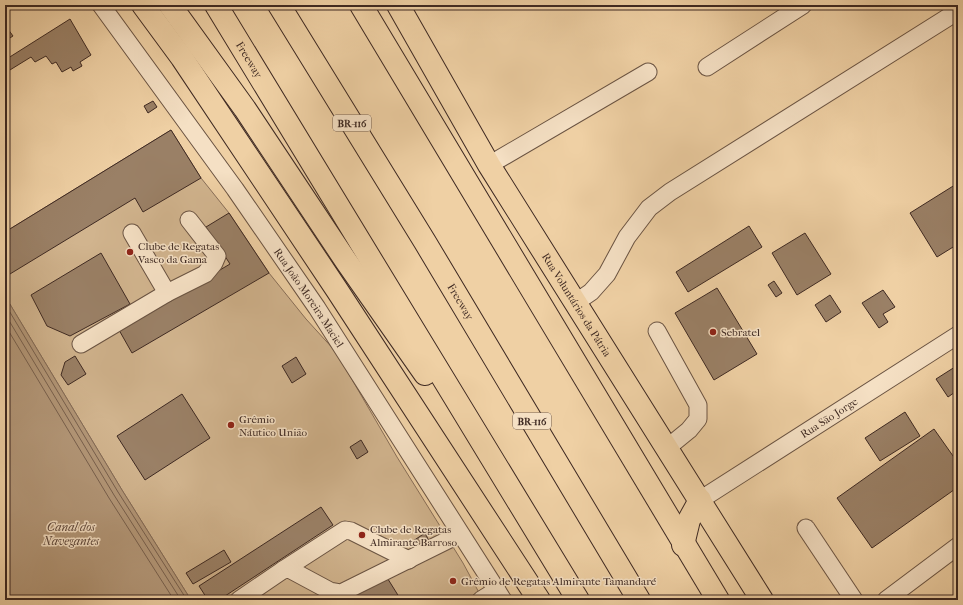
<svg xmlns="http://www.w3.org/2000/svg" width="963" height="605" font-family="'IM FELL French Canon',serif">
	<rect width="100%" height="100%" fill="#efd0a4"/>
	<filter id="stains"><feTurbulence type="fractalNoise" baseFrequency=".005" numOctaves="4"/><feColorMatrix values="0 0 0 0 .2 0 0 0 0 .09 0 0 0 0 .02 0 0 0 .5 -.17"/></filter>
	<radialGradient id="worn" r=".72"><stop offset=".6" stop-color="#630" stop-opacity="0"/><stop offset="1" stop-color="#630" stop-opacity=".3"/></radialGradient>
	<path fill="#d1b48e" stroke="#886e58" d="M171,130L201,178L229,213L269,273L306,319L336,352L397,457L463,563L483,600H191L122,490L5,296V232Z"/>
	<path fill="#b39778" stroke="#846b56" d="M5,296L122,490L191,600H5Z"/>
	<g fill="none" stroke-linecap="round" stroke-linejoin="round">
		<path stroke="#78604d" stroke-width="1" d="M5,304L118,492L187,600
			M5,314L114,495L181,600
			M5,325L109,498L174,600"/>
	</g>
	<path fill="#9a8066" stroke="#3e2922" d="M70,19L91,55L80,62L82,66L73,71L71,67L62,72L56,62L52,64L46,56L35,62L31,57L5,73V60Z
		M5,25L13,36L5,41Z
		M153,101L157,107L148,113L144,106Z
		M171,130L201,178L143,212L135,198L5,277V232Z
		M958,183V244L937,257L910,213Z
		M229,213L269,273L132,353L119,330L230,264L206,227Z
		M749,226L762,247L688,292L676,272Z
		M805,233L831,274L797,295L772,253Z
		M101,253L130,304L70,336L47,326L31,295Z
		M774,281L782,293L776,297L768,285Z
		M717,288L757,354L714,380L675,313Z
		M883,290L895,307L883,314L888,322L879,328L862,303Z
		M830,295L841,312L826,322L815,305Z
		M75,356L86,374L68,385L61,375L65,362Z
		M296,357L306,374L292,383L282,366Z
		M958,365V390L948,397L936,379Z
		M182,394L210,438L145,480L117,436Z
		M905,412L920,436L880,461L865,438Z
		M934,429L958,463V487L872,548L837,498Z
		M361,440L368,452L357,459L350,447Z
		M321,507L333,525L219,600H208L199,586Z
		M425,533L428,539L417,547L413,541Z
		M224,550L231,562L193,584L186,573Z
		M386,576L401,600H347Z"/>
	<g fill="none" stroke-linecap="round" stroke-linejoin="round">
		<defs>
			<g id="minor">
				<path id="s1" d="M101,5L235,189L317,308L503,600"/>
				<path d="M707,67L803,5"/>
				<path d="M489,165L648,72"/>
				<path d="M132,233L167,293"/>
				<path d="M575,303L591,292L607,274L627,237L649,208L670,192L958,11"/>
				<path d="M657,331L698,405V419L689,430L667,448"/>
				<path d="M81,344L167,293L205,274L214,263L217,256L189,220"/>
				<path id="s2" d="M700,500L958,335"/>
				<path d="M806,528L854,600"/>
				<path d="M283,570L345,530L351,531L409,560"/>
				<path d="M239,600L283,570L289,569L330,591L341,593L460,534"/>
				<path d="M481,600L497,590"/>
				<path d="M886,600L958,546"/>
			</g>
			<g id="major">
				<path d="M361,5L718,600"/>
				<path id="s3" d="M398,5L489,165L762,600"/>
				<path d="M683,545L689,520L700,500"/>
			</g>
			<g id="highway">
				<path d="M143,5L182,58L337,290L539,600"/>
				<path d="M170,5L245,109L346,261L425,374"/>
				<path id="s4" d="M216,5L578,600"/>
				<path id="s5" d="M279,5L425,242L639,600"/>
			</g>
		</defs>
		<use href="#minor" stroke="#6a5342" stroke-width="19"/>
		<use href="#major" stroke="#3e2922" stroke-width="24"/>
		<use href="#highway" stroke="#3e2922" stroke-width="24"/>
		<use href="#minor" stroke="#f5e0c4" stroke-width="17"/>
		<use href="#major" stroke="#efd0a4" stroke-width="22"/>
		<use href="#highway" stroke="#efd0a4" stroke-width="22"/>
	</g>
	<g fill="#8f2418" stroke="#f5e0c4" stroke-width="1.5">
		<circle cx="130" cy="252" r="4"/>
		<circle cx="713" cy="332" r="4"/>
		<circle cx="231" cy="425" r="4"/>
		<circle cx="362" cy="535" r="4"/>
		<circle cx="453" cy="581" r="4"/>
	</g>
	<g text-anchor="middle" stroke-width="3" stroke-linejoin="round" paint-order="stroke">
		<g fill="#f5e0c4" stroke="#756053" stroke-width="1">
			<rect x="333" y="115" width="38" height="16" rx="3"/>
			<rect x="513" y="413" width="38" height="16" rx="3"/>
		</g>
		<g font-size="10" font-weight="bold" fill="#3e2922">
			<text x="352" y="127">BR-116</text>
			<text x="532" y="425">BR-116</text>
		</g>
		<g font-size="11" fill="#3e2922" stroke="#f5e0c4">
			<text dy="4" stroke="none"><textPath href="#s4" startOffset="64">Freeway</textPath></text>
			<text dy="4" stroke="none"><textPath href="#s1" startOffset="359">Rua João Moreira Maciel</textPath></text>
			<text dy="4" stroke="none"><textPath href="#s5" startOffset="348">Freeway</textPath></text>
			<text dy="4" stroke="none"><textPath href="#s3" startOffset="349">Rua Voluntários da Pátria</textPath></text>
			<text dy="4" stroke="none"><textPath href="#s2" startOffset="153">Rua São Jorge</textPath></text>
		</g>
		<g font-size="11" fill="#3e2922" stroke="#f5e0c4" text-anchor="start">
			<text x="138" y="250">Clube de Regatas<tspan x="138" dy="13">Vasco da Gama</tspan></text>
			<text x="721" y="336">Sebratel</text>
			<text x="239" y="423">Grêmio<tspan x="239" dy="13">Náutico União</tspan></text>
			<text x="370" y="533">Clube de Regatas<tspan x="370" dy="13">Almirante Barroso</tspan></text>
			<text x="461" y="585">Grêmio de Regatas Almirante Tamandaré</text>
		</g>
		<g font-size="12" font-style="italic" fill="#5b4438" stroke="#f5e0c4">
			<text x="71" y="531">Canal dos<tspan x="71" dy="14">Navegantes</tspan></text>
		</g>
	</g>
	<rect width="963" height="605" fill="none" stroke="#efd0a4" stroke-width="20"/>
	<rect x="6" y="6" width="951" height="593" fill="none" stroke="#3e2922" stroke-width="2"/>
	<rect x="10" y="10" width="943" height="585" fill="none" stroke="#3e2922"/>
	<rect width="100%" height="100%" filter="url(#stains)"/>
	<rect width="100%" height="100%" fill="url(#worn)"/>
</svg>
